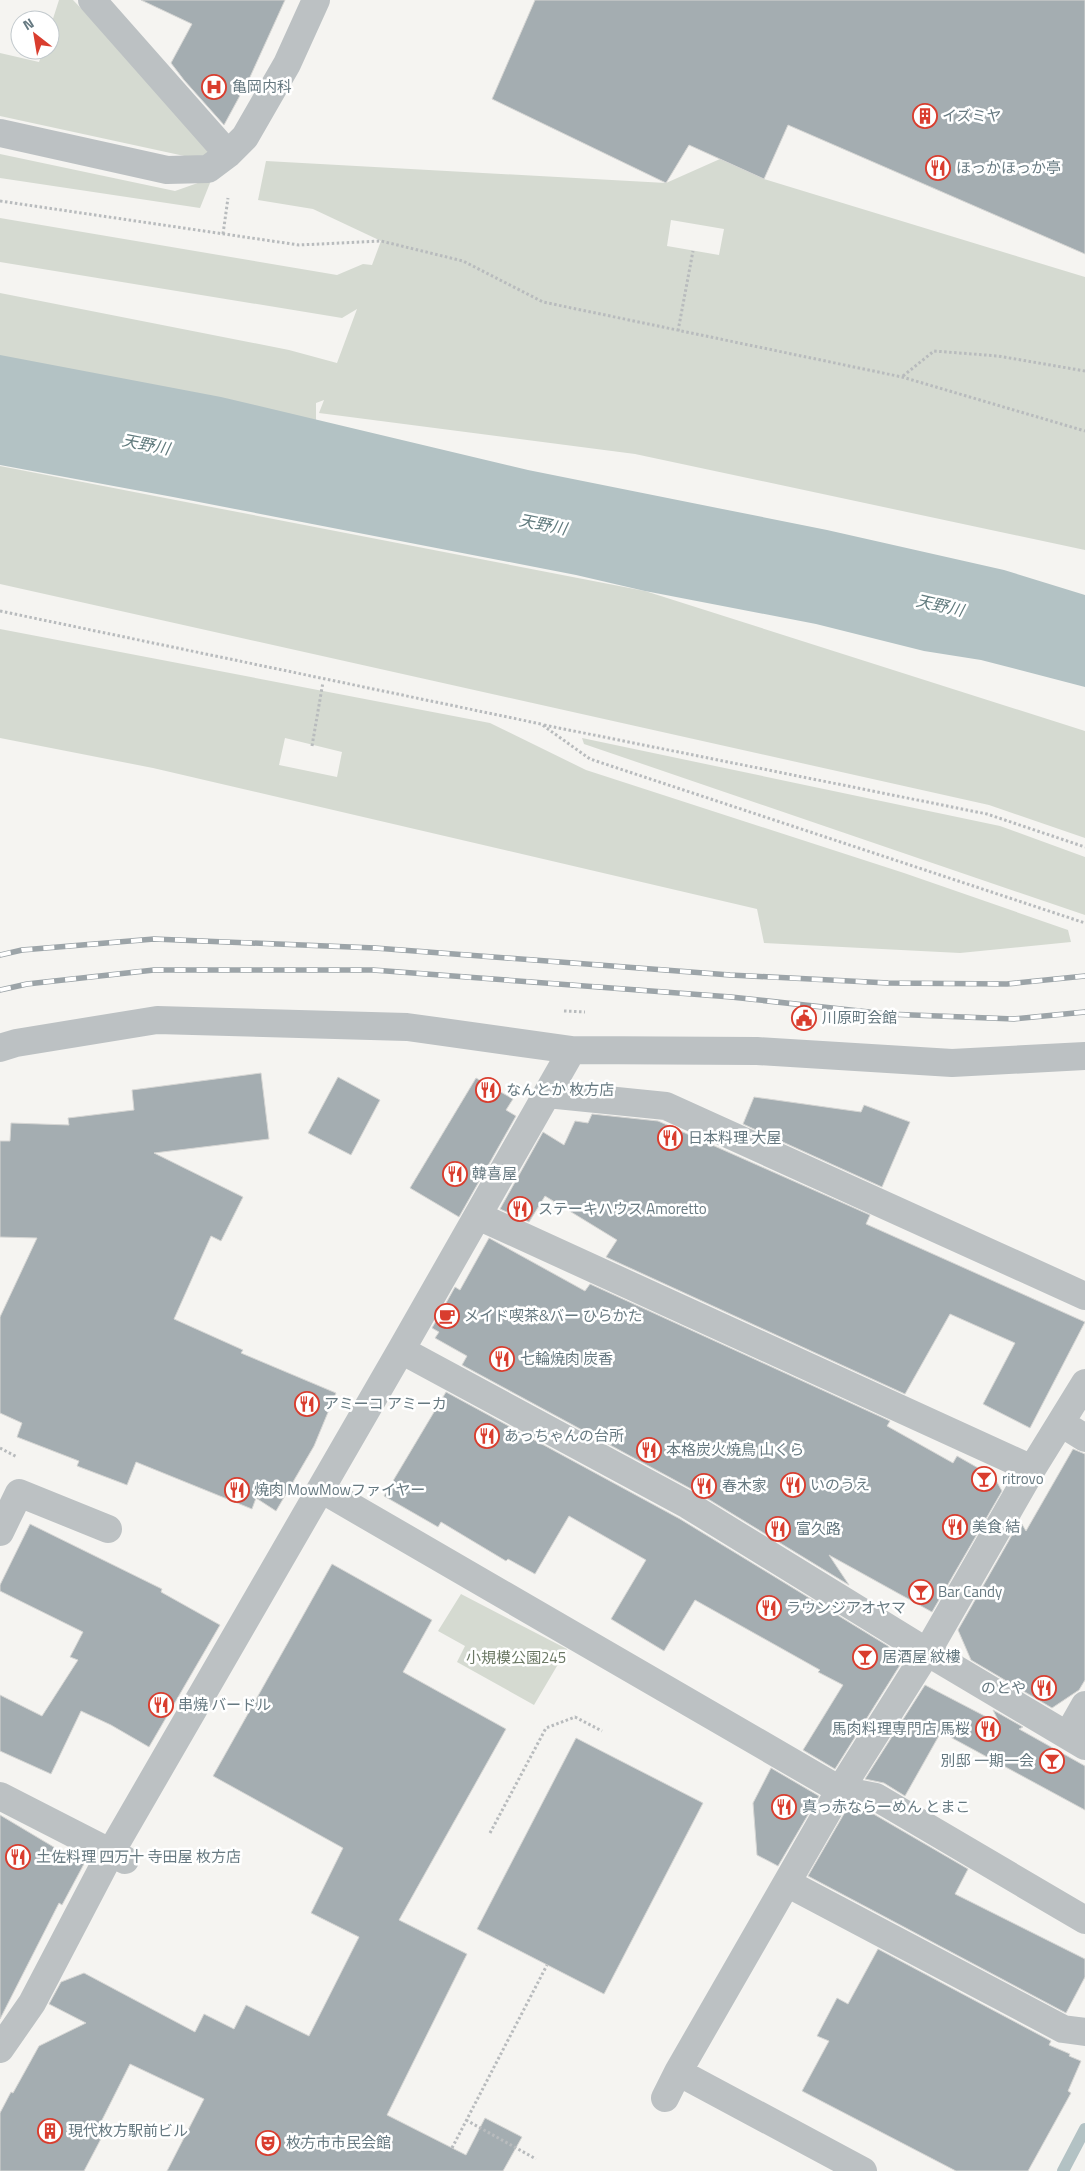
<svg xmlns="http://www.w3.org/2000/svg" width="1085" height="2171" font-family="'Titillium Web','Noto Sans JP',sans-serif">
	<rect width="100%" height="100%" fill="#f5f4f1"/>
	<path fill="#d5dad1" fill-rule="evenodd" d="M59,0H73L204,136L209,156L189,157L0,116V53L39,62L43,50H50V28Z
		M0,154L175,191L212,178L200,208L0,178Z
		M720,159L764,179L1085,277V550L635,454L319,413L324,400L316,403V420L0,356V293L289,350L337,363L357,309L342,318L0,262V218L337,275L363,264L372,265L381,241L313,209L258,200L266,161L666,183ZM671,220L724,229L719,255L667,246Z
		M0,466L645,591L1085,731V838L989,805L0,584Z
		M0,629L490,723L586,770L904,873L1068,930L1071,942L960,953L764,943L757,909L153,768L0,738ZM285,738L342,752L337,777L279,765Z
		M582,738L1000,826L1085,857V915L584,744Z
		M461,1594L567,1649L534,1705L457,1662L465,1646L438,1631Z"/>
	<path fill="#b3c2c4" d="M0,355L221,397L528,470L827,530L1004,570L1085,595V687L981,660L924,651L816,624L645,591L576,575L173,497L0,465Z"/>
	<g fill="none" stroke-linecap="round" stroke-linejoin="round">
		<path stroke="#b3c2c4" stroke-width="12" d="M1063,2171L1085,2129"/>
	</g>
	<path fill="#a4adb1" stroke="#d6d6d4" d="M141,0H285L250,77L224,125L184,80L171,63L192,24Z
		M535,0H1085V254L788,125L764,179L689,145L666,183L492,99Z
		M261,1073L269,1139L154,1153L243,1197L221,1241L211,1236L174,1319L243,1350L241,1353L336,1393L314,1446L276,1511L256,1498L252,1509L136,1462L127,1485L77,1466L79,1461L17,1437L22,1423L0,1413V1317L37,1238L0,1237V1141H10L11,1123L69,1125L68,1118L134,1110L132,1090Z
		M338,1077L380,1100L351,1155L308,1133Z
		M476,1078L513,1099L506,1110L516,1116L459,1217L410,1188Z
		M754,1097L861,1112L864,1105L910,1122L882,1187L743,1124Z
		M592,1114L658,1121L870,1215L866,1224L1085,1322L1030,1428L983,1404L1015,1343L950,1314L905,1394L606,1257L617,1240L545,1196L529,1222L500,1209L543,1132L564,1145L575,1121L588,1123Z
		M489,1238L585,1291L590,1284L890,1421L887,1426L953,1463L957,1456L994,1477L1002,1491L932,1612L829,1555L849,1585L695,1491L462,1365L467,1356L435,1338L439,1332L432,1328L455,1287L460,1290Z
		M446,1392L680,1519L888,1646L900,1665L835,1769L803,1750L843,1685L818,1672L820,1670L695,1600L664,1651L611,1619L646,1560L569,1516L535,1574L508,1559L506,1561L441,1522L438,1527L384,1496Z
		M1073,1449L1085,1454V1680L1079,1690L1052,1708L971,1660L958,1630L1020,1521L1026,1531Z
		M30,1524L162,1589L161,1592L220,1625L149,1747L111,1725L81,1711L51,1774L0,1751V1695L42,1716L78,1660L70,1657L83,1632L0,1591V1585Z
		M332,1564L432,1620L403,1672L506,1729L399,1920L467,1954L387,2115L466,2155L485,2118L522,2137L503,2171H167L204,2099L130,2064L97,2130L104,2133L84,2171H0V2113L11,2092L13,2093L39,2046L86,2023L49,2004L61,1982L84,1973L195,2032L204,2014L234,2029L246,2005L309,2036L359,1937L311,1913L343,1848L213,1776Z
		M925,1685L1000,1724L993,1710L1023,1727L1019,1729L1085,1766V1810L941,1732L905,1796L884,1783L865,1779Z
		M576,1738L703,1803L604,1994L477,1929Z
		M771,1768L819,1796L778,1866L757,1855L753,1803Z
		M848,1807L870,1812L968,1869L955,1894L1085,1959V1977L1066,2013L808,1876Z
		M0,1815L57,1849L85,1862L62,1905L59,1903L0,2019Z
		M878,1949L1051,2041L1049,2045L1070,2054L1069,2056L1081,2061L1068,2091L1071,2093L1028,2171H956L802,2091L829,2041L817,2036L837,1998L848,2004Z"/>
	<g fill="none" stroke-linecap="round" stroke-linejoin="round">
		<path stroke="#b8bbbd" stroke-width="3" stroke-dasharray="2.5 2.5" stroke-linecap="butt" d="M0,201L299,245L381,241L463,261L543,302L902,377L1085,431
			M223,234L228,198
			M678,331L693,251
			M903,376L934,351L998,356L1085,371
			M0,611L541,724L590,759L1085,923
			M544,725L987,814L1085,847
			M312,746L323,682
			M564,1011L585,1012
			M0,1448L17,1457
			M490,1833L546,1728L575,1717L602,1731
			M466,2120L536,2159
			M452,2148L547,1965"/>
		<path stroke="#bcc1c3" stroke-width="28" d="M92,0L228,154
			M0,133L167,170L208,169L228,154L245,137L287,64L316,0
			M0,1048L16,1043L157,1020L407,1027L572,1050L757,1051L952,1063L1085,1056
			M547,1094L666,1106L1085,1296
			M478,1216L1032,1469
			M401,1350L688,1505L927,1652L1085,1746
			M1061,1423L1085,1438
			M321,1489L840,1790L876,1797L1085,1920
			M0,1532L19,1493L108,1529
			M1068,1735L1085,1705
			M0,1796L125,1860
			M787,1883L1063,2029L1085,2032
			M0,2049L32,2003L111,1852L401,1350L572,1050
			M665,2098L678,2072
			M863,2171L678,2072L840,1790L927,1652L1032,1469L1085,1383"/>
		<defs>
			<path id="rail" d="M0,955L22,950L154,939L375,948L730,975L888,983L1007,984L1085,976
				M0,990L27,984L154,970H373L731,997L887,1014L1014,1019L1085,1012"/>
		</defs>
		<use href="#rail" stroke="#9ca4a8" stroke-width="5.5"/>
		<use href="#rail" stroke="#fff" stroke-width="4" stroke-dasharray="11" stroke-linecap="butt"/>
	</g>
	<defs>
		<symbol id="hospital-ring" viewBox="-11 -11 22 22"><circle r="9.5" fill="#fff" stroke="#d93d2e" stroke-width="1.5"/><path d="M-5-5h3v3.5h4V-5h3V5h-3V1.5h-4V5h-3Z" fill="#d93d2e"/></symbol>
		<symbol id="building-ring" viewBox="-11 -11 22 22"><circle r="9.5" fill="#fff" stroke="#d93d2e" stroke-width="1.5"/><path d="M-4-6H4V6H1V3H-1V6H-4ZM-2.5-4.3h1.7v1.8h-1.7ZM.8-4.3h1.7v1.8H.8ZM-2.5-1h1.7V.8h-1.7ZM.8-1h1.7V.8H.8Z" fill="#d93d2e"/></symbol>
		<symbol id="restaurant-ring" viewBox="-11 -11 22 22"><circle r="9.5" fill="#fff" stroke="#d93d2e" stroke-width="1.5"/><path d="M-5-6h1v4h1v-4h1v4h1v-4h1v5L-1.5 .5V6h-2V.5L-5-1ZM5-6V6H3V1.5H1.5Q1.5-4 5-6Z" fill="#d93d2e"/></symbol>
		<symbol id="civic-ring" viewBox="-11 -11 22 22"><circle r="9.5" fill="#fff" stroke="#d93d2e" stroke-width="1.5"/><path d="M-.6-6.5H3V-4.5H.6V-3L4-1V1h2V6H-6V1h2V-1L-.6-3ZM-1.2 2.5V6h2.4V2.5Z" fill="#d93d2e"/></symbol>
		<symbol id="cafe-ring" viewBox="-11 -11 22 22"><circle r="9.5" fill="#fff" stroke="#d93d2e" stroke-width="1.5"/><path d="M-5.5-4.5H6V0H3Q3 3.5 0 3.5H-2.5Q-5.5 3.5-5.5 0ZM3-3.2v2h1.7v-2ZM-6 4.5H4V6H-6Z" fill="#d93d2e"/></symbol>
		<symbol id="bar-ring" viewBox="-11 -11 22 22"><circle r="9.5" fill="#fff" stroke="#d93d2e" stroke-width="1.5"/><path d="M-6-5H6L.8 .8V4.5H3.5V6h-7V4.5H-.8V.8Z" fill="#d93d2e"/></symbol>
		<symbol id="theatre-ring" viewBox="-11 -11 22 22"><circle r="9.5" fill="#fff" stroke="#d93d2e" stroke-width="1.5"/><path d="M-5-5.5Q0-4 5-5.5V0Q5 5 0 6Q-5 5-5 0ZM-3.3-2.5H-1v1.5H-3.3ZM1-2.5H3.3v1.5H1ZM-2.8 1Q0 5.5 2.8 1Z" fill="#d93d2e"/></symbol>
	</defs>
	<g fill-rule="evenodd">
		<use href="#hospital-ring" x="200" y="73" width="28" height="28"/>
		<use href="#building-ring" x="911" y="102" width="28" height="28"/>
		<use href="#restaurant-ring" x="924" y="154" width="28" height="28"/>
		<use href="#civic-ring" x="790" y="1004" width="28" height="28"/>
		<use href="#restaurant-ring" x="474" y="1076" width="28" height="28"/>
		<use href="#restaurant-ring" x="656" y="1124" width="28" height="28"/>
		<use href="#restaurant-ring" x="441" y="1160" width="28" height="28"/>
		<use href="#restaurant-ring" x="506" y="1195" width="28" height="28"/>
		<use href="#cafe-ring" x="433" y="1302" width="28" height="28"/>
		<use href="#restaurant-ring" x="488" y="1345" width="28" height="28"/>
		<use href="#restaurant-ring" x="293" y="1390" width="28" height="28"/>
		<use href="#restaurant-ring" x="473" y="1422" width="28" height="28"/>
		<use href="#restaurant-ring" x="635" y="1436" width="28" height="28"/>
		<use href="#bar-ring" x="970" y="1465" width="28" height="28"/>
		<use href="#restaurant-ring" x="779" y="1471" width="28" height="28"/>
		<use href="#restaurant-ring" x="690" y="1472" width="28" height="28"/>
		<use href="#restaurant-ring" x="223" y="1476" width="28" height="28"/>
		<use href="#restaurant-ring" x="941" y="1513" width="28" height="28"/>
		<use href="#restaurant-ring" x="764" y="1515" width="28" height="28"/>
		<use href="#bar-ring" x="907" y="1578" width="28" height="28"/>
		<use href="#restaurant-ring" x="755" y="1594" width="28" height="28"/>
		<use href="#bar-ring" x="851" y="1643" width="28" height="28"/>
		<use href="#restaurant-ring" x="1030" y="1674" width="28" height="28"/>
		<use href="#restaurant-ring" x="147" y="1691" width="28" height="28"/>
		<use href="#restaurant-ring" x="974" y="1715" width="28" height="28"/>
		<use href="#bar-ring" x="1038" y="1747" width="28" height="28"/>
		<use href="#restaurant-ring" x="770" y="1793" width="28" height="28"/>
		<use href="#restaurant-ring" x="4" y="1843" width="28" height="28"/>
		<use href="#building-ring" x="36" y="2117" width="28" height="28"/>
		<use href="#theatre-ring" x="254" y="2129" width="28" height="28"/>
	</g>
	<g text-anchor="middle" stroke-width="5" stroke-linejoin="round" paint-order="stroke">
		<g font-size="15" fill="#667981" stroke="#fff" text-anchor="start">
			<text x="232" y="92">亀岡内科</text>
			<text x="942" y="121">イズミヤ</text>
			<text x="956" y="173">ほっかほっか亭</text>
			<text x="822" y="1023">川原町会館</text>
			<text x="506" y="1095">なんとか 枚方店</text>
			<text x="688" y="1143">日本料理 大屋</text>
			<text x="472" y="1179">韓喜屋</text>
			<text x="538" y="1214">ステーキハウス Amoretto</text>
			<text x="464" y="1321">メイド喫茶&amp;バー ひらかた</text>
			<text x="520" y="1364">七輪焼肉 炭香</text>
			<text x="324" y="1409">アミーコ アミーカ</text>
			<text x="504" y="1441">あっちゃんの台所</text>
			<text x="666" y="1455">本格炭火焼鳥 山くら</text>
			<text x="1002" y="1484">ritrovo</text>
			<text x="810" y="1490">いのうえ</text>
			<text x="722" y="1491">春木家</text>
			<text x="254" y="1495">焼肉 MowMowファイヤー</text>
			<text x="972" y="1532">美食 結</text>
			<text x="796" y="1534">富久路</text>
			<text x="938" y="1597">Bar Candy</text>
			<text x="786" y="1613">ラウンジアオヤマ</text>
			<text x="882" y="1662">居酒屋 紋樓</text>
			<text x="1026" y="1693" text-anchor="end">のとや</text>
			<text x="178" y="1710">串焼 バードル</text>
			<text x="970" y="1734" text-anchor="end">馬肉料理専門店 馬桜</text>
			<text x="1034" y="1766" text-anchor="end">別邸 一期一会</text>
			<text x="802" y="1812">真っ赤ならーめん とまこ</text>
			<text x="36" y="1862">土佐料理 四万十 寺田屋 枚方店</text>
			<text x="68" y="2136">現代枚方駅前ビル</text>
			<text x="286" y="2148">枚方市市民会館</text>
		</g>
		<g font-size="15" fill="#6b7864" stroke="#fff">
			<text x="516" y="1663">小規模公園245</text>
		</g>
		<g font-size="16" font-style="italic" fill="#617b7e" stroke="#fff">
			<text transform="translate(146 444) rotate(11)" y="6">天野川</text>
			<text transform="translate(543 524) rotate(11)" y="6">天野川</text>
			<text transform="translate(940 605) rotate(13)" y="6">天野川</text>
		</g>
	</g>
	<g transform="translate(35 35) rotate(329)"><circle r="24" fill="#ffffff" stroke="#c2c9cd"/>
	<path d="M0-4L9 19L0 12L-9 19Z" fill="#d93d2e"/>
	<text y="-8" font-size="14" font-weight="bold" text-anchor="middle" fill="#667981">N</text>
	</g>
</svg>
